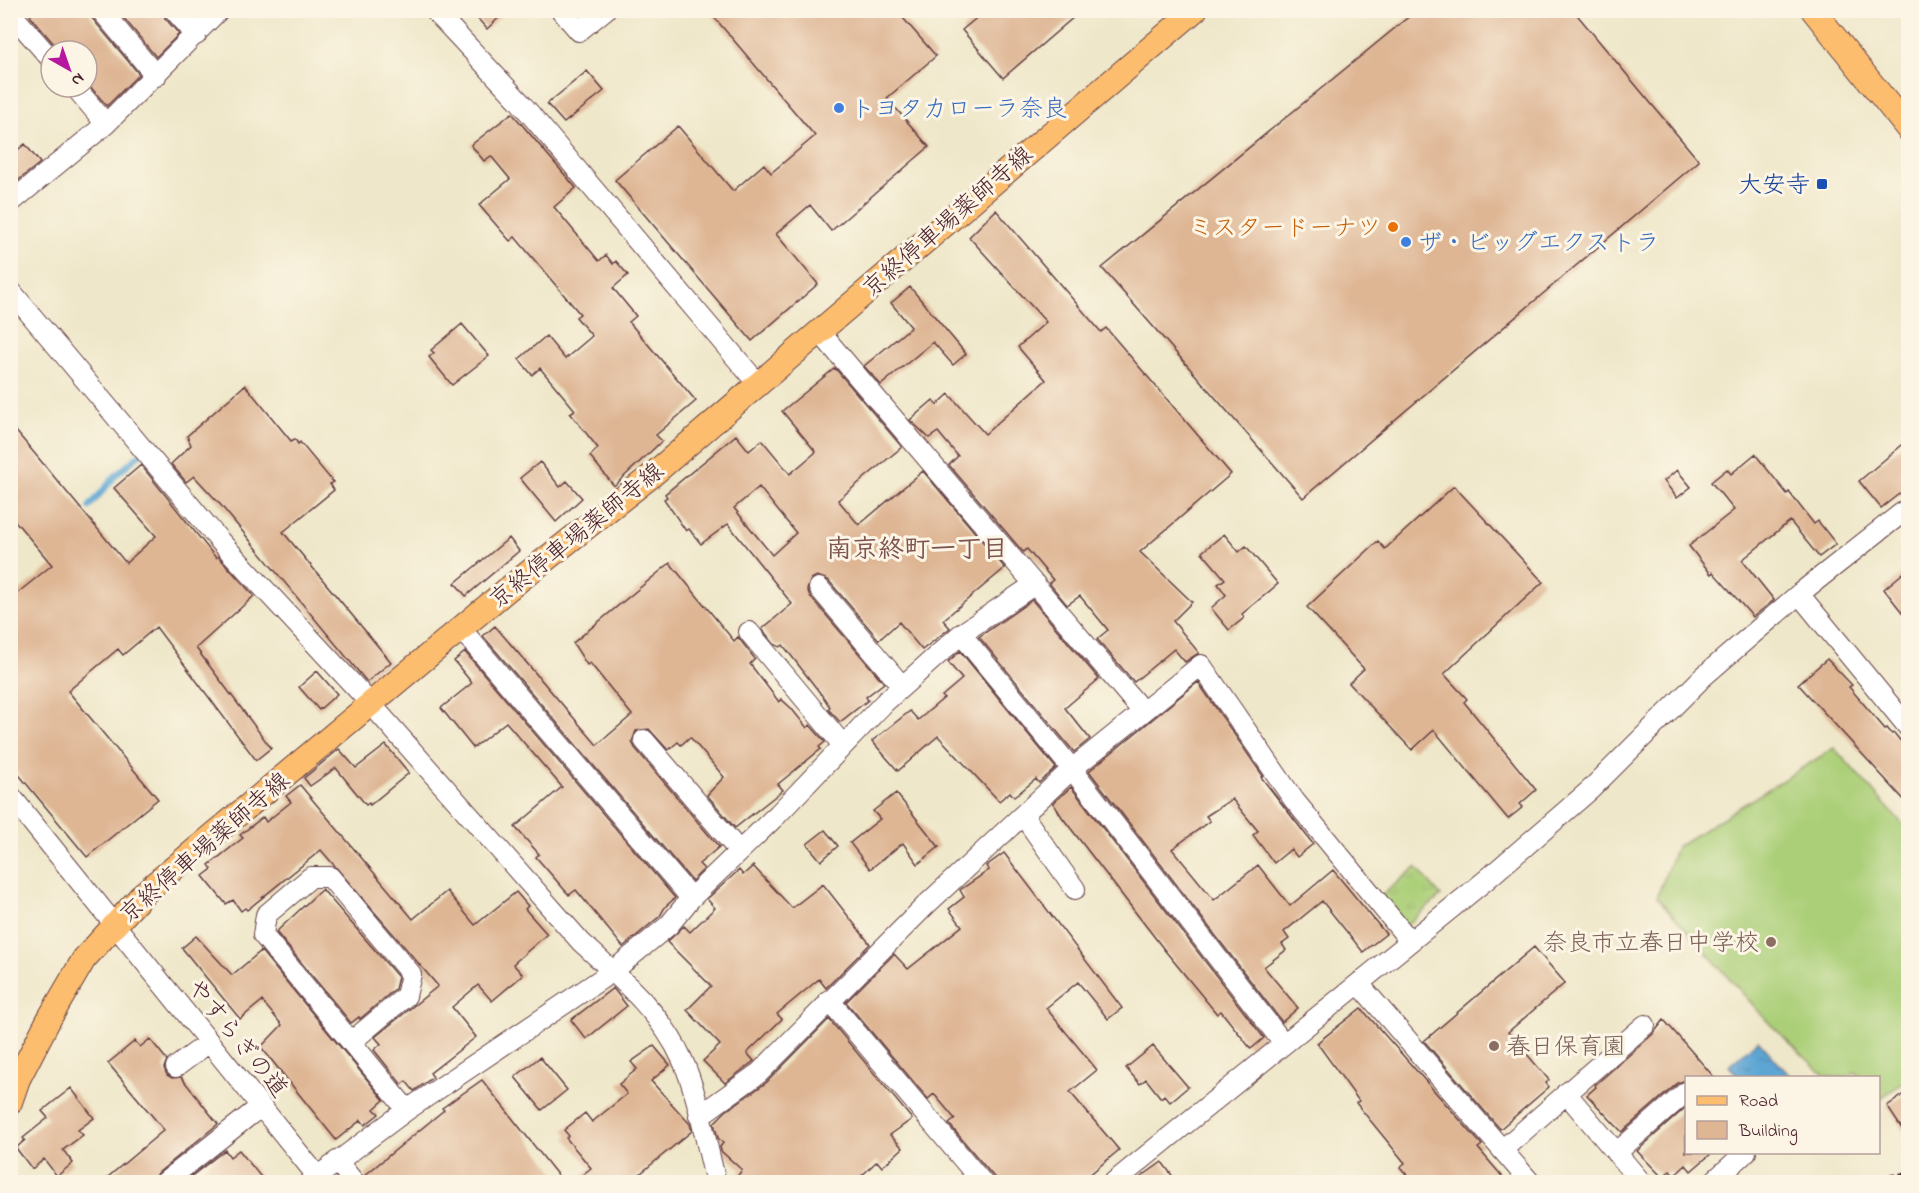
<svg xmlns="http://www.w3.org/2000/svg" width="1919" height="1193" font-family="'Indie Flower','Klee One',sans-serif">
	<defs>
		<pattern id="park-tufts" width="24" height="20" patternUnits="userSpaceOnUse" patternTransform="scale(1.5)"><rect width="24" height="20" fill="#abcf78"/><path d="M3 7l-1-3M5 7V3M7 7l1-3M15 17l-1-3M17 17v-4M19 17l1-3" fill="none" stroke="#95b168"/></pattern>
		<pattern id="water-ripples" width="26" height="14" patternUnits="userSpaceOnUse" patternTransform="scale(1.5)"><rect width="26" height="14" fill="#5da6d4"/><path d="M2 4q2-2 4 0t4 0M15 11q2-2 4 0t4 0" fill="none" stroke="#4f87ac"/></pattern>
	</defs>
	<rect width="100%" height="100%" fill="#fcf5e5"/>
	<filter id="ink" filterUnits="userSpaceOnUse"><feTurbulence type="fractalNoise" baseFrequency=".0167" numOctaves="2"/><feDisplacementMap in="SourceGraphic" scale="12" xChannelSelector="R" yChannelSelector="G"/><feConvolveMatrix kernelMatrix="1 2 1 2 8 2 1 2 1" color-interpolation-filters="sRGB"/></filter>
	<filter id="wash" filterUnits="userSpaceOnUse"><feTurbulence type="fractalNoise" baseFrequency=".008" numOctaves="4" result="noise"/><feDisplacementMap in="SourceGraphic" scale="24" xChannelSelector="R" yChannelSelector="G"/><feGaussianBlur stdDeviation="1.35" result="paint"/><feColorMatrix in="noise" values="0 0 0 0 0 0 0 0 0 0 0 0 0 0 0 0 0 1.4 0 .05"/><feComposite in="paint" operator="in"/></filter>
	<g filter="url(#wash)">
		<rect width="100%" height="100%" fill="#efe7c9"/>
		<path fill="url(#park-tufts)" stroke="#7a7752" stroke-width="1.5" d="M1416,867L1441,896L1401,930L1376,900Z"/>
		<path fill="#abcf78" stroke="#7a7752" stroke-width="1.5" d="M1834,748L1908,830V1079L1881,1098L1879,1095L1878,1078L1861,1077L1855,1072L1846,1077H1826L1769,1023L1657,897L1676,847Z"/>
		<path fill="url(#water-ripples)" stroke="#546280" stroke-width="1.5" d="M1758,1040L1791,1077H1739L1729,1066Z"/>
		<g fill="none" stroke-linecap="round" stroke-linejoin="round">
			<path stroke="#5da6d4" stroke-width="6" d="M89,507L116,475L140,454"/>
		</g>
		<g id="blocks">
			<path fill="#deb694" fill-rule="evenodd" d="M36,10H89L92,18L139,74L107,106L87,83V51H60L30,16Z
				M117,10H162L165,18L179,34L156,57Z
				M470,10H507L487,29Z
				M708,10H896L936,56L887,98L929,147L831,231L810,205L776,234L818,284L752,341L615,180L678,126L733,191L764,164L771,173L815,136Z
				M986,10H1082L1003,78L962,30Z
				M1417,10H1573L1699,161L1303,498L1102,268Z
				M587,71L604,91L564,123L547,104Z
				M512,113L576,188L554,207L599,261L606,255L613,264L616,261L628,275L613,288L636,316L629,322L696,401L656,435L662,441L614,486L590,456L598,448L570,413L575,410L540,368L532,375L519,359L546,336L565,359L592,336L576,317L580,314L515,237L510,241L479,205L510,179L491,156L484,161L471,145Z
				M25,144L40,163L10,187V156Z
				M996,210L1101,332L1106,328L1231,474L1140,552L1192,602L1173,621L1199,653L1185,662L1174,649L1134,682L1097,639L1108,630L1080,596L1067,605L1049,583L1053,580L1027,549L1023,552L949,465L958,456L938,432L929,438L910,420L933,400L937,405L949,394L985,434L1046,380L1018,347L1046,322L969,237Z
				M910,287L966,354L953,365L933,342L881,385L864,366L911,327L891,303Z
				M462,324L489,356L452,385L429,357L434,353L431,350Z
				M835,368L902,447L838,500L859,525L923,471L1005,568L943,620L950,628L922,650L899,622L879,640L828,580L817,576L811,579L807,590L810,596L884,683L866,697L868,700L840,722L828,709L830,707L824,698L783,645L780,647L774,644L762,629L792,604L728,524L701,544L689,529L686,531L664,499L667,497L665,494L736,435L749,451L762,440L790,474L816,452L782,411ZM759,487L796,533L772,555L734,508Z
				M245,385L291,441L295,439L298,444L300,442L333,482L330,484L334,490L283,532L391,662L367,682L219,503L194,476L186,482L171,464L191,445L187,436Z
				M10,424L126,563L156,536L114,488L141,465L216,558L218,556L254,596L196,648L271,748L256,760L156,627L123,655L118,649L68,691L158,799L87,857L10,764V599L52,565L10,515Z
				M1908,440V487L1881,508L1859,481Z
				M1755,454L1787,494L1789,492L1814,524L1818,521L1836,544L1819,557L1790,521L1742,560L1774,600L1753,617L1713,572L1711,574L1689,546L1734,510L1711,482L1727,469L1731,474Z
				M540,462L560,487L567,481L582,498L556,522L520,478Z
				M1677,470L1691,487L1677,498L1664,481Z
				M1454,486L1543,582L1444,674L1467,699L1464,702L1536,790L1520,804L1523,807L1508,819L1434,730L1412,750L1349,683L1364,669L1307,607L1378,541L1385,549Z
				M1224,534L1239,552L1246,546L1278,584L1242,614L1244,618L1229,630L1211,608L1226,595L1218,584L1225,579L1202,552Z
				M509,538L519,551L466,596L455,583Z
				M670,563L734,641L738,637L755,659L750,664L779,702L781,699L791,708L807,728L810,725L825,742L819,747L821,749L778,784L783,790L735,828L707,795L724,777L690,737L681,745L678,742L668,750L649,729L636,731L632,742L635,748L719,847L699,864L704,869L692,881L483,636L495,626L597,745L632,715L590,663L587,665L573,643Z
				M1908,569V620L1884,589Z
				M1032,600L1099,679L1065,708L1090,739L1074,752L979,637Z
				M960,651L1056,768L1039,783L1036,779L1014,797L1010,792L999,801L938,736L898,771L872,741L910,711L918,720L944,698L942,696L962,679L948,662Z
				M465,652L675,898L665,907L660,916L623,947L576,890L569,895L536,857L539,854L515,827L562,787L506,722L473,748L441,708L472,683L454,661Z
				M1827,659L1852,685L1849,687L1885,729L1887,728L1892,734L1894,733L1908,750V804L1798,684Z
				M317,671L337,694L319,710L299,687Z
				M1198,682L1263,776L1261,777L1313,844L1297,857L1291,849L1274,863L1253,835L1258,831L1232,799L1206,816L1210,821L1172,849L1214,900L1258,865L1290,906L1333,870L1386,934L1363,952L1322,901L1284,932L1289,939L1282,944L1286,950L1264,967L1298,1008L1282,1022L1089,771Z
				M386,745L409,773L370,805L369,803L366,805L336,768L310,786L304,778L339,749L356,768Z
				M300,785L413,919L447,891L475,925L516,892L528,906L525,909L547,934L513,964L523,975L492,1001L478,985L452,1007L476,1037L430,1073L433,1077L414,1091L406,1081L402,1085L374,1050L381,1044L375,1037L438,986L321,850L247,910L245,908L241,911L233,900L226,904L203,876L212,869L209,865L243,838L240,835L263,817L266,822L291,802L286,796Z
				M1071,787L1264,1038L1251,1049L1221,1011L1217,1014L1166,952L1062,817L1053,803Z
				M896,793L939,847L918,864L903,843L870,869L850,843L880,819L873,811Z
				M825,830L838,846L821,861L807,844Z
				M1004,853L1122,1008L1108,1019L1078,982L1046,1008L1097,1070L1070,1092L1119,1150L1081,1182H998L949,1124L955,1119L934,1094L928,1099L846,1002L894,954L908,969L962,926L949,909L964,897L960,890L989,870L986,866Z
				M753,866L792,908L823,884L870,944L826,988L819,979L777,1014L782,1019L747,1053L754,1061L725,1083L703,1061L720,1045L687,1010L711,986L667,942L684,926L690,932L715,908L707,899L739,870L743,875Z
				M322,889L398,977L395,989L360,1019L359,1017L351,1023L276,932Z
				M196,936L232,975L261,951L384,1100L374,1109L379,1114L365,1125L361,1120L336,1140L261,1047L282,1025L262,1001L240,1019L182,948Z
				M1534,947L1565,983L1508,1032L1549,1080L1546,1083L1549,1087L1500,1129L1424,1041Z
				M613,988L627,1006L586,1039L571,1020Z
				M1361,1008L1482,1145L1478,1148L1507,1182H1413L1400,1167L1405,1163L1356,1103L1359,1101L1317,1043Z
				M829,1019L912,1119L890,1135L903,1148L882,1167L877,1161L855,1182H733L742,1170L721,1151L720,1147L723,1143L718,1138L714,1123L726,1111L767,1082Z
				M1664,1020L1714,1077H1686V1080L1678,1083L1622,1132L1587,1095L1596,1087L1595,1085L1653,1034Z
				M150,1039L167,1060L164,1068L167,1075L172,1078L181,1077L218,1124L158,1173L153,1182H102L164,1130L108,1063L135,1041L140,1047Z
				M654,1046L670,1065L651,1081L690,1124L692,1131L630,1182H573L591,1168L566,1138L569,1136L564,1130L585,1113L592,1122L627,1094L619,1084L637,1069L631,1062Z
				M1153,1046L1188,1087L1170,1102L1164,1095L1161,1098L1146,1079L1140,1084L1126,1068Z
				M540,1057L567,1090L542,1110L515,1077Z
				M482,1080L563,1182H366L364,1176L444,1110L442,1108Z
				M71,1088L94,1118L78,1130L83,1135L63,1150L73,1163L57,1176L44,1159L32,1169L16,1148L25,1140L23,1138L48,1118L42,1111Z
				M1908,1092V1138L1887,1106Z
				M1686,1107V1152H1713L1691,1171L1686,1165L1674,1176L1670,1171L1662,1177L1637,1151Z
				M225,1150L230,1157L239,1150L265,1182H184Z
				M1162,1162L1177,1182H1134Z"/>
		</g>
	</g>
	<g filter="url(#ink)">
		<use href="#blocks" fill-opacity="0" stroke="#633d43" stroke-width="1.5"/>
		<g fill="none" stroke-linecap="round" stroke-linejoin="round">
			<defs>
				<path id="minor" d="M101,10L156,76
					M174,10L196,35
					M434,10L520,102L758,384
					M561,10L579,31L605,10
					M10,12L51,59
					M75,87L106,124
					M10,203L106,124L219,10
					M10,290L219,540L371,704L581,942C618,976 661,1012 682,1059C698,1093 706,1145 716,1182
					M819,331L1143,712
					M819,588L902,686
					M1799,594L1908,727
					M461,629L691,898
					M749,632L842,744
					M961,634L1072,769L1284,1044
					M644,740L739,851
					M10,795L322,1182
					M1023,815L1075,889
					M1360,985L1530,1182
					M829,1000L982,1182
					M351,1042L406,996L411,974L330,877H311L266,915L263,935L407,1110
					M176,1067L208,1043
					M1566,1093L1641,1182
					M699,1116L759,1073L926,905L1072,769L1201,665L1294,800L1410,941
					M1502,1150L1645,1025
					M1616,1153L1686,1092
					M337,1161L354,1182
					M165,1182L260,1107
					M310,1182L407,1110L613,971L669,925L691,898L778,814L885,702L961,634L1035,584
					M1114,1182L1486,880L1590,790L1704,676L1799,594L1908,508
					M1713,1182L1746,1152"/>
				<path id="major" d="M1813,10L1908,129
					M10,1102L18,1079L49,1019L84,959L144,893L508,589L651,476L1195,10"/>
			</defs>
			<use href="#minor" stroke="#633d43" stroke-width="22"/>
			<use href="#major" stroke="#633d43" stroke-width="26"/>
			<use href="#minor" stroke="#fff" stroke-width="20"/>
			<use href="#major" stroke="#fcbd6e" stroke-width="24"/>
			<path stroke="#4a1f2b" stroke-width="4.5" stroke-dasharray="9 4.5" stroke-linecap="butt" d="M1846,1182L1908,1174"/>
		</g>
	</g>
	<g fill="#3f7fe0" stroke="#fcf5e5" stroke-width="2">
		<circle cx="839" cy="108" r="6"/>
		<circle cx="1406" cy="242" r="6"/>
	</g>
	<rect fill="#1a4fb4" stroke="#fcf5e5" stroke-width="2" x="1816" y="178" width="12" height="12" rx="3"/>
	<circle fill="#e8710a" stroke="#fcf5e5" stroke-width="2" cx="1393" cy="227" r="6"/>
	<g fill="#8d6e63" stroke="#fcf5e5" stroke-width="2">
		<circle cx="1771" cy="942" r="6"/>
		<circle cx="1494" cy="1046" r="6"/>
	</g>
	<g text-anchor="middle" stroke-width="6" stroke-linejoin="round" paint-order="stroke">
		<g font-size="24" fill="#366cbe" stroke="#fcf5e5" text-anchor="start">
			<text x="851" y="116">トヨタカローラ奈良</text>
			<text x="1418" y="250">ザ・ビッグエクストラ</text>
		</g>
		<g font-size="24" fill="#164399" stroke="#fcf5e5" text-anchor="end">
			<text x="1810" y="192">大安寺</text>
		</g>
		<g font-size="24" fill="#4a1f2b" stroke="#fcf5e5">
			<text transform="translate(947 221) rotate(-41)" y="8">京終停車場薬師寺線</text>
			<text transform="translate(576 535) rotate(-39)" y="8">京終停車場薬師寺線</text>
			<text transform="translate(204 847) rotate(-41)" y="8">京終停車場薬師寺線</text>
			<text transform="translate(238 1038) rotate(51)" y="8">やすらぎの道</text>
		</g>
		<g font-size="24" fill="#c56008" stroke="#fcf5e5" text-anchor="end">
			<text x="1381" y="235">ミスタードーナツ</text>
		</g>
		<g font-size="24" fill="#785e54" stroke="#fcf5e5" text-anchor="end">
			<text x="1759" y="950">奈良市立春日中学校</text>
			<text x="1506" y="1054" text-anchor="start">春日保育園</text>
		</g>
		<g font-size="26" font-weight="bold" fill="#7e5450" stroke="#fcf5e5">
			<text x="917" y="557">南京終町一丁目</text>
		</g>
	</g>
	<rect width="1919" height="1193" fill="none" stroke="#fcf5e5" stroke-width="36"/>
	<rect x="1685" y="1076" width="195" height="78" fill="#fcf5e5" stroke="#b59f9b" stroke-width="1.5"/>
	<rect x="1697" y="1096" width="30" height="9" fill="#fcbd6e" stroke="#b59f9b" stroke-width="1.5"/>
	<text x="1739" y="1106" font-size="18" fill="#4a1f2b">Road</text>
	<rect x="1697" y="1121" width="30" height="18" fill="#deb694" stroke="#b59f9b" stroke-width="1.5"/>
	<text x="1739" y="1136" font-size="18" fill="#4a1f2b">Building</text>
	<g transform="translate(69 69) rotate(140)"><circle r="28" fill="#fcf5e5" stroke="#b59f9b" stroke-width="1.5"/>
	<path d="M0-4.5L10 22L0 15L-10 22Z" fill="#b5179e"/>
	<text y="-9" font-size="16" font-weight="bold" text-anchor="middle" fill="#4a1f2b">N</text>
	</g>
</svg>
